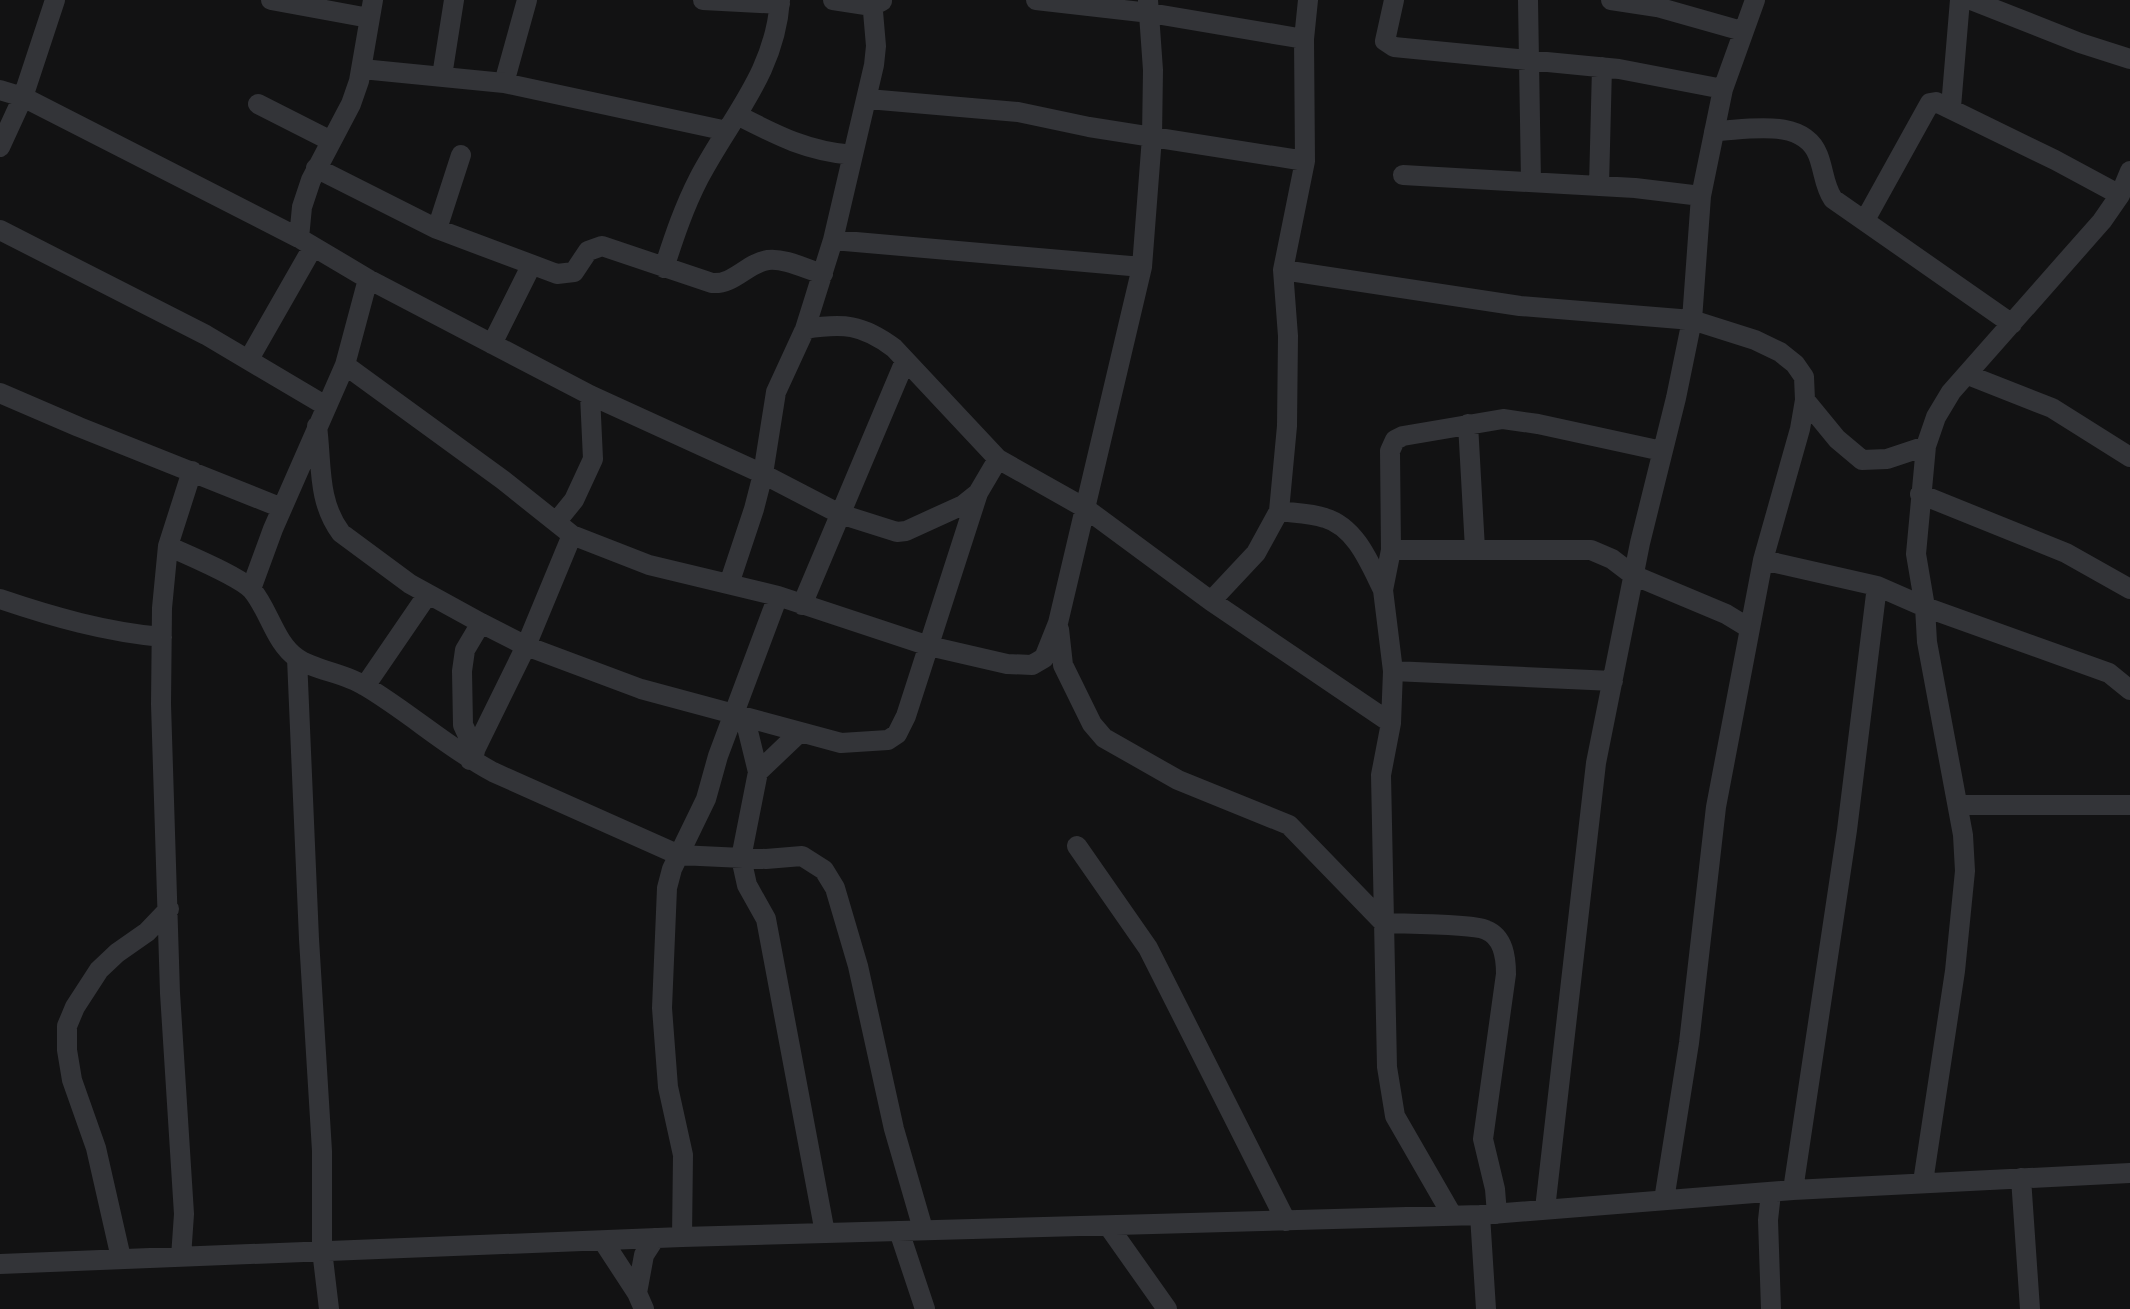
<svg xmlns="http://www.w3.org/2000/svg" width="2130" height="1309" font-family="Karla,sans-serif">
	<rect width="100%" height="100%" fill="#121213"/>
	<g fill="none" stroke-linecap="round" stroke-linejoin="round">
		<path stroke="#333438" stroke-width="20" d="M271,0L369,18
			M703,0L780,4
			M833,0L872,6L882,1
			M1036,0L1150,13L1304,39
			M1394,0L1385,41L1394,47L1619,69L1723,89
			M1528,0L1531,182
			M1611,0L1657,7L1742,31
			M1971,0L2080,43L2130,59
			M362,69L504,83L727,131
			M442,76L454,0
			M504,83L527,0
			M0,90L23,97L299,238L368,279L590,395L763,474L840,514L897,532L906,531L963,505L978,493
			M868,99L1018,112L1089,127L1305,161
			M258,104L331,141
			M1951,107L1960,0
			M737,115C778,136 807,151 853,155
			M1714,131C1748,130 1803,117 1818,155C1824,170 1824,186 1833,199L2012,324
			M0,147L23,97L55,0
			M316,168L437,229L557,274L574,272L588,251L602,246L712,283C734,285 747,263 768,260C785,258 806,269 823,274
			M1403,175L1635,188L1701,196
			M1599,186L1602,67
			M1865,220L1926,110L1930,103L1936,102L2055,160L2120,195
			M437,229L461,155
			M0,230L206,335L326,406
			M299,238L302,207L311,180L351,104L359,81L373,0
			M833,240L1142,267
			M664,268C674,237 684,207 699,178C731,117 775,73 780,0
			M1283,270L1520,306L1692,320L1755,340L1780,352L1795,364L1804,377L1805,400L1800,429L1763,560L1716,807L1689,1043L1664,1200
			M805,329C843,323 862,324 894,348L998,459L1085,508L1211,601L1391,723
			M492,344L531,266
			M249,359L313,247
			M345,365L503,480L572,535L649,565L778,596L929,646L1007,664L1032,665L1044,658L1058,623L1142,267L1152,137L1153,70L1148,0
			M1968,375L2052,408L2130,457
			M0,393L79,427L282,508
			M1805,400L1837,439L1862,460L1887,459L1926,446
			M1468,424L1475,549
			M317,426C322,464 317,501 341,533L410,584L481,623L526,646L641,689L841,743L888,740L897,734L906,716L978,493L998,459
			M1920,494L2066,553L2130,589
			M1279,511C1294,513 1311,513 1325,518C1356,527 1370,564 1383,590
			M557,521L574,500L593,459L590,395
			M168,546C187,555 239,576 252,590C269,610 275,643 297,658C313,670 345,673 365,686C409,712 448,748 493,772L679,855L766,859L802,856L824,870L835,888L858,966L894,1129L923,1229
			M1391,550H1591L1612,559L1633,575L1726,614L1749,628
			M1763,560L1877,586L1925,607L2109,673L2130,690
			M729,584L754,509L763,474L776,392L805,329L833,240L874,65L876,46L872,0
			M251,589L273,529L345,365L368,279
			M0,599C53,617 106,632 162,637
			M1211,601L1256,553L1279,511L1287,426L1288,336L1283,270L1305,161L1304,39L1308,0
			M802,605L905,361
			M1059,629L1063,665L1092,724L1104,738L1178,780L1289,825L1384,923C1404,924 1473,924 1486,930C1504,937 1506,958 1506,974L1483,1139L1495,1189L1497,1214
			M297,658L309,939L322,1151V1250L329,1309
			M1393,671L1613,681
			M365,686L428,594
			M745,719L758,772L741,858L747,885L766,919L825,1233
			M475,751L463,725L462,671L465,650L481,623
			M470,760L526,646L572,535
			M758,772L799,733
			M1958,805H2130
			M1077,846L1148,948L1286,1221
			M2021,1178L2030,1309
			M1923,1182L1955,971L1965,871L1963,835L1927,642L1925,607L1916,554L1926,446L1936,417L1951,392L2102,221L2120,195L2130,171
			M1793,1190L1847,830L1877,586
			M1771,1193L1768,1220L1771,1309
			M1545,1209L1596,763L1640,543L1676,398L1692,320L1701,196L1723,89L1755,0
			M1452,1215L1395,1116L1387,1067L1381,775L1391,723L1393,671L1383,590L1391,550L1390,451L1395,440L1403,436L1503,419L1538,424L1662,451
			M1480,1215L1486,1309
			M1109,1227L1167,1309
			M899,1231L925,1309
			M682,1237L683,1155L668,1087L662,1008L667,888L672,869L706,799L718,756L778,596
			M603,1241L637,1293L644,1309
			M181,1257L184,1214L170,993L161,704L162,608L168,546L192,471
			M121,1258L96,1148L72,1080L67,1050V1026L75,1007L99,970L117,953L147,932L169,909
			M0,1264L682,1237L1480,1215L1793,1190L2130,1173
			M637,1293L644,1255L655,1238"/>
	</g>
</svg>
